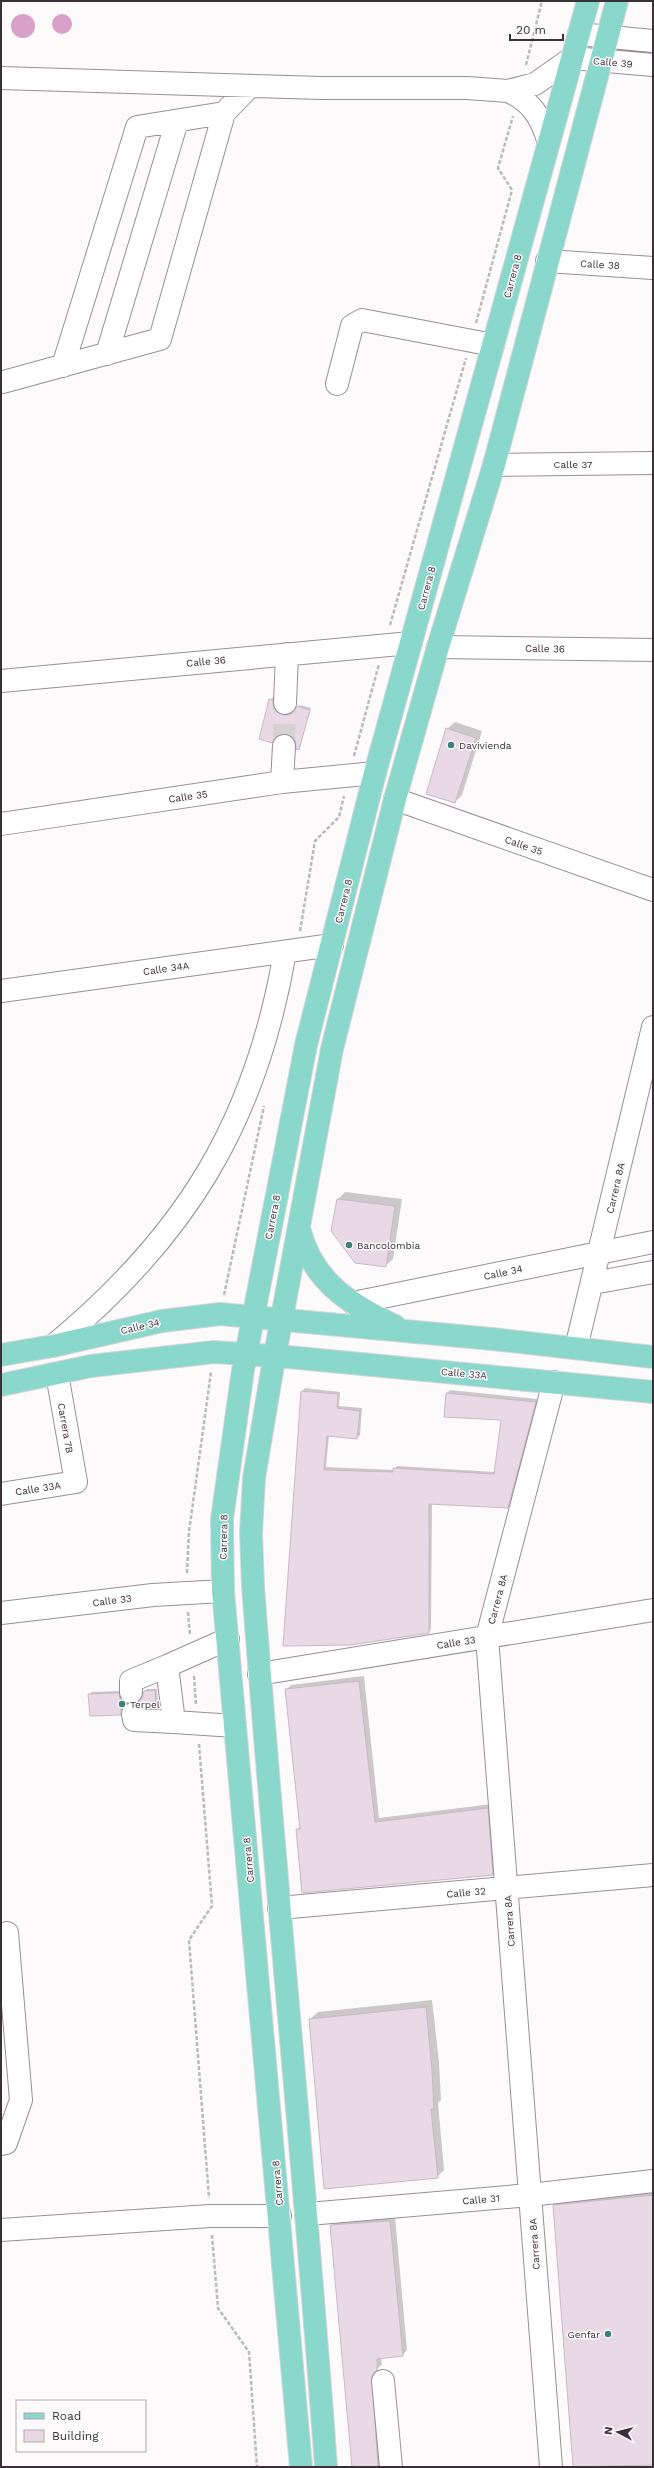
<svg xmlns="http://www.w3.org/2000/svg" width="654" height="2468" font-family="'Work Sans',sans-serif">
	<rect width="100%" height="100%" fill="#fdfafc"/>
	<path fill="#d8a1c8" d="M11 26a12 12 0 1 1 24 0a12 12 0 1 1-24 0Z
		M52 24a10 10 0 1 1 20 0a10 10 0 1 1-20 0Z"/>
	<path fill="#0003" d="M272,698H274L276,707L287,714L294,712L300,705L311,708L299,748L296,739L285,733L278,734L270,700Z
		M455,722L482,731L462,795L455,802L447,729Z
		M345,1192L402,1199L393,1259L385,1266L338,1199Z
		M305,1388L340,1392L339,1406L362,1408L360,1435L357,1438L329,1435L326,1467L394,1470L397,1466L495,1472L502,1419L447,1393L450,1390L538,1399L511,1503L508,1507L432,1503L431,1629L428,1632L284,1645L302,1391Z
		M364,1676L379,1818L492,1804L497,1869L492,1874L297,1830L301,1825L286,1690L291,1685Z
		M147,1689H157L158,1705L156,1708L144,1692Z
		M121,1691L128,1701L120,1714L89,1695L92,1692Z
		M432,2000L439,2062L441,2100L438,2103L444,2170L437,2177L310,2019L318,2012Z
		M653,2190V2464L574,2467L554,2205L561,2198Z
		M395,2217L407,2350L403,2355L381,2358L382,2364L376,2370L375,2377L386,2467H353L331,2226L336,2221Z"/>
	<path fill="#e9d9e4" stroke="#c8b9c3" d="M269,699L273,700L274,709L284,715L291,714L297,706L310,710L299,750L296,749L295,740L285,734L278,735L272,743L259,739Z
		M446,728L476,738L455,803L426,794Z
		M337,1199L395,1206L386,1267L355,1263L331,1231Z
		M301,1391L338,1394L337,1408L360,1411L357,1439L327,1436L324,1470L393,1472V1468L494,1474L501,1420L444,1417L446,1393L536,1402L508,1508L429,1504V1633L351,1645L283,1646Z
		M359,1681L375,1822L488,1808L493,1875L302,1893L296,1829H300L285,1689Z
		M155,1690L156,1709L144,1708L138,1702L142,1698L144,1691Z
		M119,1693L120,1699L127,1703L121,1709V1715L90,1716L88,1694Z
		M426,2007L432,2070L434,2109H431L438,2178L324,2189L309,2019Z
		M653,2195V2465L573,2467L553,2205Z
		M390,2221L403,2356L377,2359V2370L372,2376L378,2467H352L330,2225Z"/>
	<g fill="none" stroke-linecap="round" stroke-linejoin="round">
		<path stroke="#d6d2d4" stroke-width="22" stroke-dasharray="22 11" stroke-linecap="butt" d="M284,746L285,703"/>
		<defs>
			<path id="minor" d="M579,34L653,41
				M1,78L322,88H467L508,91L535,84L572,58L653,65
				M508,91C531,101 541,117 548,140
				M547,261L653,268
				M107,354L177,121
				M63,366L137,127L224,113
				M3,382L160,339L224,113L250,86
				M337,384L352,326L362,320L493,345
				M494,465L653,463
				M438,647L653,650
				M1,681L411,643
				M285,703L287,654
				M282,782L284,746
				M395,799L653,890
				M1,824L282,782L375,773
				M1,991L332,945
				M593,1283L653,1272
				M353,1303L653,1242
				M53,1346C186,1236 256,1122 285,952
				M576,1348L653,1027
				M1,1494L76,1482L57,1374
				M1,1613L153,1595L223,1591
				M228,1639L167,1666L174,1722L235,1726
				M259,1674L653,1610
				M131,1692V1681L167,1666
				M133,1714L134,1720L174,1722
				M279,1908L653,1875
				M1,2144L6,2143L21,2100L7,1933
				M308,2214L530,2195L653,2181
				M1,2230L210,2216H280
				M383,2381L391,2467
				M551,2467L487,1637L554,1382"/>
			<path id="major" d="M299,1228C312,1281 349,1304 395,1326
				M1,1355L53,1346L162,1321L220,1314L492,1339L653,1357
				M1,1385L91,1366L214,1352L288,1357L653,1392
				M301,2467L223,1591L222,1519L243,1370L306,1045L375,773L588,1
				M326,2467C305,2173 275,1880 253,1586L251,1533L254,1478L272,1371L332,1049L395,799L438,647L494,465L617,1"/>
		</defs>
		<use href="#minor" stroke="#9b8d97" stroke-width="24"/>
		<use href="#major" stroke="#d7d6d7" stroke-width="24"/>
		<path stroke="#bcb8bb" stroke-width="2.5" stroke-dasharray="4 2" stroke-linecap="butt" d="M526,65L542,1
			M476,323L512,190L498,168L513,116
			M390,625L466,358
			M354,756L379,664
			M300,931L315,841L339,817L344,796
			M224,1295L264,1106
			M187,1573L189,1532L211,1372
			M188,1612L190,1635
			M194,1676L196,1705
			M199,1744L212,1906L189,1940L209,2198
			M212,2235L218,2308L249,2352L257,2467"/>
		<use href="#minor" stroke="#fff" stroke-width="22"/>
		<use href="#major" stroke="#8ad7cb" stroke-width="22"/>
	</g>
	<g fill="#3e8277" stroke="#fdfafc" stroke-width="1.5">
		<circle cx="451" cy="745" r="4"/>
		<circle cx="349" cy="1245" r="4"/>
		<circle cx="122" cy="1704" r="4"/>
		<circle cx="608" cy="2334" r="4"/>
	</g>
	<g text-anchor="middle" stroke-width="3" stroke-linejoin="round" paint-order="stroke">
		<g font-size="10" fill="#383236" stroke="#fdfafc">
			<text transform="translate(613 62) rotate(5)" y="4">Calle 39</text>
			<text transform="translate(600 264) rotate(3)" y="4">Calle 38</text>
			<text transform="translate(512 276) rotate(-75)" y="4">Carrera 8</text>
			<text x="573" y="468">Calle 37</text>
			<text transform="translate(426 588) rotate(-75)" y="4">Carrera 8</text>
			<text transform="translate(545 648) rotate(1)" y="4">Calle 36</text>
			<text transform="translate(206 661) rotate(-5)" y="4">Calle 36</text>
			<text transform="translate(188 796) rotate(-8)" y="4">Calle 35</text>
			<text transform="translate(524 845) rotate(19)" y="4">Calle 35</text>
			<text transform="translate(343 901) rotate(-76)" y="4">Carrera 8</text>
			<text transform="translate(166 968) rotate(-8)" y="4">Calle 34A</text>
			<text transform="translate(615 1188) rotate(-77)" y="4">Carrera 8A</text>
			<text transform="translate(272 1217) rotate(-79)" y="4">Carrera 8</text>
			<text transform="translate(503 1272) rotate(-12)" y="4">Calle 34</text>
			<text transform="translate(140 1326) rotate(-13)" y="4">Calle 34</text>
			<text transform="translate(464 1373) rotate(5)" y="4">Calle 33A</text>
			<text transform="translate(66 1428) rotate(80)" y="4">Carrera 7B</text>
			<text transform="translate(38 1488) rotate(-9)" y="4">Calle 33A</text>
			<text transform="translate(223 1537) rotate(-89)" y="4">Carrera 8</text>
			<text transform="translate(497 1599) rotate(-75)" y="4">Carrera 8A</text>
			<text transform="translate(112 1600) rotate(-7)" y="4">Calle 33</text>
			<text transform="translate(456 1642) rotate(-9)" y="4">Calle 33</text>
			<text transform="translate(248 1860) rotate(-95)" y="4">Carrera 8</text>
			<text transform="translate(466 1892) rotate(-5)" y="4">Calle 32</text>
			<text transform="translate(509 1921) rotate(-94)" y="4">Carrera 8A</text>
			<text transform="translate(277 2183) rotate(-95)" y="4">Carrera 8</text>
			<text transform="translate(481 2199) rotate(-5)" y="4">Calle 31</text>
			<text transform="translate(534 2244) rotate(-94)" y="4">Carrera 8A</text>
		</g>
		<g font-size="10" fill="#383236" stroke="#fdfafc" text-anchor="start">
			<text x="459" y="749">Davivienda</text>
			<text x="357" y="1249">Bancolombia</text>
			<text x="130" y="1708">Terpel</text>
			<text x="600" y="2338" text-anchor="end">Genfar</text>
		</g>
	</g>
	<rect width="654" height="2468" fill="none" stroke="#383236" stroke-width="4"/>
	<rect x="16" y="2400" width="130" height="52" fill="#fdfafc" stroke="#aeaaad"/>
	<rect x="24" y="2413" width="20" height="6" fill="#8ad7cb" stroke="#aeaaad"/>
	<text x="52" y="2420" font-size="12" fill="#383236">Road</text>
	<rect x="24" y="2430" width="20" height="12" fill="#e9d9e4" stroke="#aeaaad"/>
	<text x="52" y="2440" font-size="12" fill="#383236">Building</text>
	<g transform="translate(618 2432) rotate(277)" stroke="#fdfafc" stroke-width="3" paint-order="stroke">
	<path d="M0-3L7 15L0 10L-7 15Z" fill="#383236"/>
	<text y="-6" font-size="11" font-weight="bold" text-anchor="middle" fill="#383236">N</text>
	</g>
	<path d="M510 34v6h53v-6" fill="none" stroke="#383236" stroke-width="2"/>
	<text x="516" y="34" font-size="12" fill="#383236" stroke="#fdfafc" stroke-width="3" paint-order="stroke">20 m</text>
</svg>
